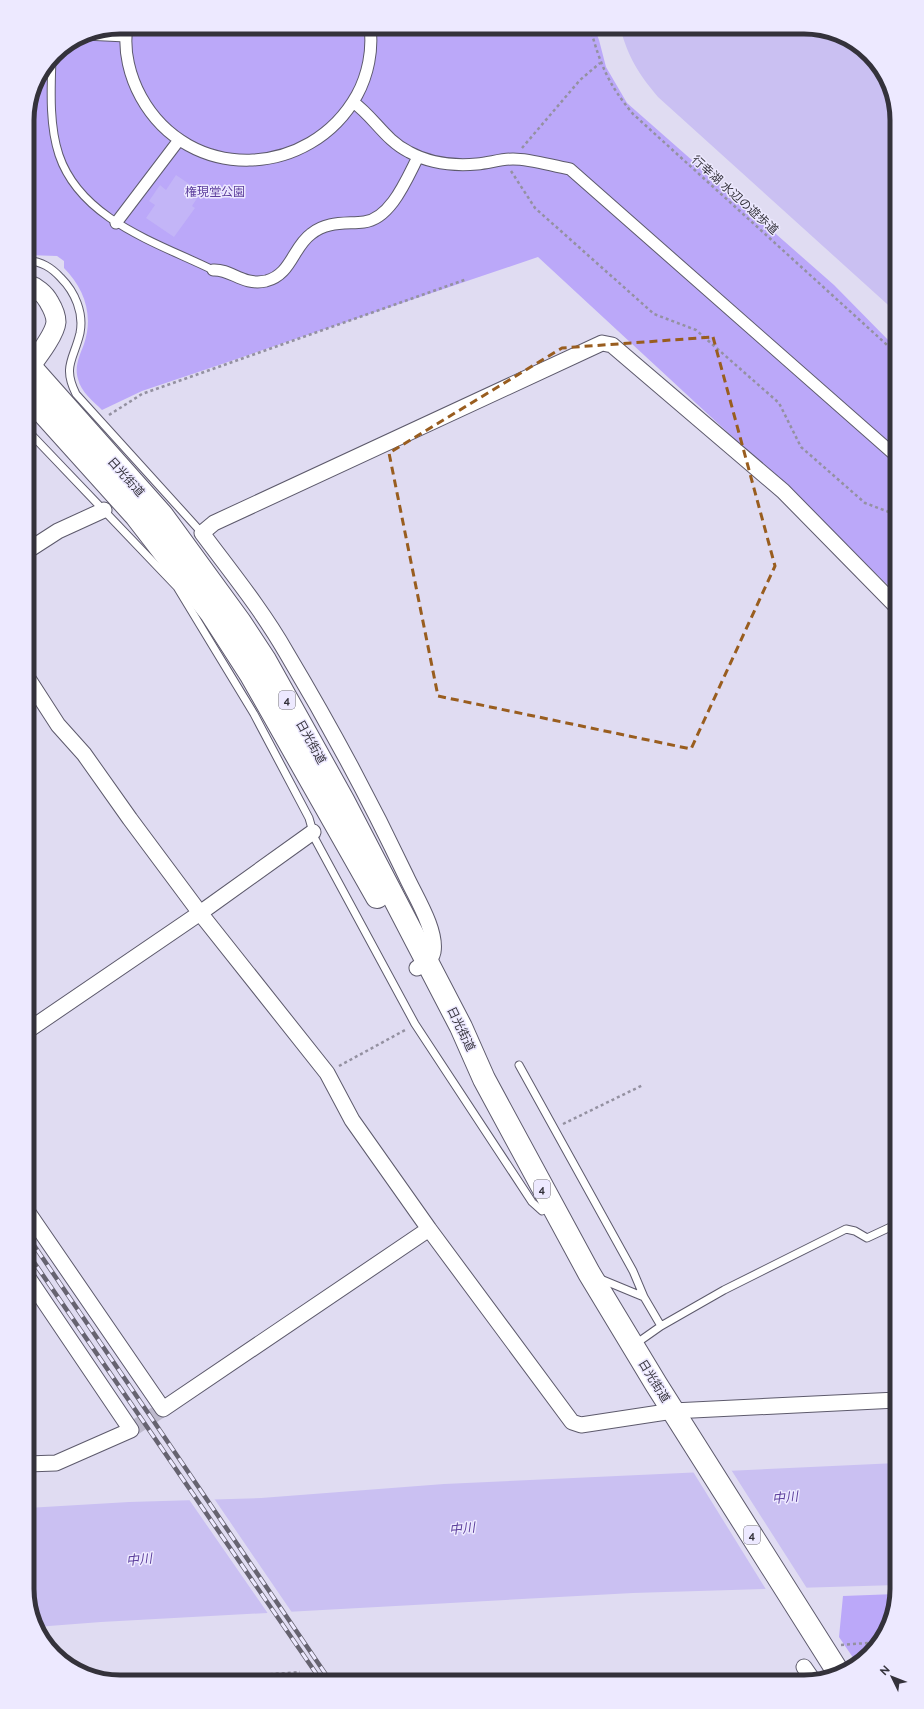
<svg xmlns="http://www.w3.org/2000/svg" width="924" height="1709" font-family="Raleway,'Noto Sans JP',sans-serif">
	<rect width="100%" height="100%" fill="#e0dcf2"/>
	<path fill="#bba8f9" d="M120,27H594L599,40L606,67L627,103L834,285L897,349V594L790,490L538,257L142,391L102,410C93,401 81,392 78,379C74,366 80,355 84,344C94,315 84,288 64,268V261L57,256L27,255V144L29,142L27,141C27,94 38,56 84,34C94,30 109,29 120,27Z
		M896,1594L881,1641L856,1662L839,1637L843,1596Z"/>
	<path fill="#cac0f2" d="M620,27H811L861,46L890,84L897,120V313L658,97C638,73 628,57 620,27Z
		M897,1463V1585L633,1593L101,1622L36,1627L27,1589V1508L129,1502L261,1498L444,1484Z"/>
	<path fill="#e0dcf2" d="M730,1468L808,1590L767,1591L692,1470Z
		M213,1497L293,1614L269,1615L188,1498Z"/>
	<path fill="#c3b5f7" d="M176,175L201,192L192,206L195,208L174,237L146,218L155,205L149,201L160,185L166,190Z"/>
	<g fill="none" stroke-linecap="round" stroke-linejoin="round">
		<path stroke="#bebacd" stroke-width="15" stroke-dasharray="15 8" stroke-linecap="butt" d="M131,1430L163,1409"/>
		<defs>
			<path id="service" d="M52,58C51,89 49,125 59,155C81,220 158,243 213,270
				M27,260C42,262 51,267 61,278C75,292 84,313 80,333C74,359 62,366 76,394L202,533
				M27,430L177,587L181,585
				M177,587L254,714L309,818L315,839L415,1024L532,1202L542,1211L551,1207
				M519,1065L633,1271L644,1297
				M598,1278L644,1297L661,1326L634,1345
				M661,1326L724,1290L846,1229L855,1231L867,1238L897,1224"/>
			<path id="pedestrian" d="M127,27C123,51 130,77 141,97C189,184 310,179 357,95C368,75 373,50 370,27
				M85,34L126,36
				M353,102C374,117 385,140 409,152C429,163 454,166 477,164C489,163 501,159 513,159C532,159 552,166 570,169L897,457
				M116,223L179,140
				M213,270C232,269 242,286 266,281C291,275 293,247 311,234C327,221 345,224 364,222C391,219 407,178 418,157"/>
			<path id="minor" d="M27,551L58,531L104,510
				M27,677L58,725L84,754L130,819L200,913L327,1073L352,1120L429,1229L572,1422L581,1425L673,1411L897,1400
				M417,968C424,964 431,961 433,952C437,930 415,896 406,876C370,800 329,724 286,652C262,610 231,572 202,533L214,523L602,343L612,345L783,491L897,607
				M27,1031L200,913L313,832
				M27,1211L163,1409L429,1229
				M27,1464L56,1463L131,1430L27,1276
				M804,1667L813,1680"/>
			<path id="tertiary" d="M27,371C35,360 55,335 56,322C56,315 52,307 49,302C45,294 36,287 27,284"/>
			<path id="trunk" d="M27,363L162,515L240,622L265,660L343,800L461,1027L484,1079L589,1273L656,1384L840,1675
				M27,395L136,516L211,613L251,675L377,897"/>
		</defs>
		<use href="#service" stroke="#5d5a6c" stroke-width="9"/>
		<use href="#pedestrian" stroke="#5d5a6c" stroke-width="13"/>
		<use href="#minor" stroke="#5d5a6c" stroke-width="17"/>
		<use href="#tertiary" stroke="#5d5a6c" stroke-width="21"/>
		<use href="#trunk" stroke="#5d5a6c" stroke-width="24"/>
		<path stroke="#9491a1" stroke-width="2.5" stroke-dasharray="3 3" stroke-linecap="butt" d="M590,27C600,64 608,84 633,114L897,354
			M522,148L580,80L600,63
			M511,171L535,208L654,314L696,330L779,403L801,447L865,503L897,515
			M109,415L142,394L467,279
			M339,1066L407,1029
			M563,1124L643,1085
			M841,1645L880,1642
			M168,1682L300,1672"/>
		<use href="#service" stroke="#fff" stroke-width="7"/>
		<use href="#pedestrian" stroke="#fff" stroke-width="11"/>
		<use href="#minor" stroke="#fff" stroke-width="15"/>
		<use href="#tertiary" stroke="#fff" stroke-width="19"/>
		<use href="#trunk" stroke="#fff" stroke-width="22"/>
		<defs>
			<path id="rail" d="M27,1235L331,1682
				M27,1252L322,1682"/>
		</defs>
		<use href="#rail" stroke="#666370" stroke-width="4.5"/>
		<use href="#rail" stroke="#ede9ff" stroke-width="3" stroke-dasharray="9" stroke-linecap="butt"/>
	</g>
	<path fill="none" stroke="#995d1f" stroke-width="3" stroke-dasharray="8 5" stroke-linejoin="round" d="M713,337L775,566L691,749L438,696L389,453L562,348Z"/>
	<g text-anchor="middle" stroke-width="3" stroke-linejoin="round" paint-order="stroke">
		<g fill="#ede9ff" stroke="#6c6976" stroke-width="1">
			<rect x="279" y="691" width="16" height="18" rx="3"/>
			<rect x="534" y="1180" width="16" height="18" rx="3"/>
			<rect x="744" y="1526" width="16" height="18" rx="3"/>
		</g>
		<g font-size="11" font-weight="bold" fill="#34323b">
			<text x="287" y="704">4</text>
			<text x="542" y="1193">4</text>
			<text x="752" y="1539">4</text>
		</g>
		<g font-size="12" fill="#5c3e9d" stroke="#ede9ff">
			<text x="215" y="196">権現堂公園</text>
		</g>
		<g font-size="12" fill="#34323b" stroke="#ede9ff">
			<text transform="translate(735 195) rotate(42)" y="4">行幸湖 水辺の遊歩道</text>
			<text transform="translate(126 477) rotate(48)" y="4">日光街道</text>
			<text transform="translate(311 742) rotate(61)" y="4">日光街道</text>
			<text transform="translate(461 1029) rotate(64)" y="4">日光街道</text>
			<text transform="translate(654 1381) rotate(58)" y="4">日光街道</text>
		</g>
		<g font-size="13" font-style="italic" fill="#5b3e9c" stroke="#ede9ff">
			<text transform="translate(785 1497) rotate(-6)" y="5">中川</text>
			<text transform="translate(462 1528) rotate(-6)" y="5">中川</text>
			<text transform="translate(139 1559) rotate(-6)" y="5">中川</text>
		</g>
	</g>
	<path d="M0 0H924V1709H0ZM120 34H804A86 86 0 0 1 890 120V1589A86 86 0 0 1 804 1675H120A86 86 0 0 1 34 1589V120A86 86 0 0 1 120 34Z" fill="#ede9ff" fill-rule="evenodd"/>
	<path fill="none" stroke="#34323b" stroke-width="5" d="M120 34H804A86 86 0 0 1 890 120V1589A86 86 0 0 1 804 1675H120A86 86 0 0 1 34 1589V120A86 86 0 0 1 120 34Z"/>
	<g transform="translate(892 1677) rotate(313)" stroke="#ede9ff" stroke-width="3" paint-order="stroke">
	<path d="M0-3L7 15L0 10L-7 15Z" fill="#34323b"/>
	<text y="-6" font-size="11" font-weight="bold" text-anchor="middle" fill="#34323b">N</text>
	</g>
</svg>
